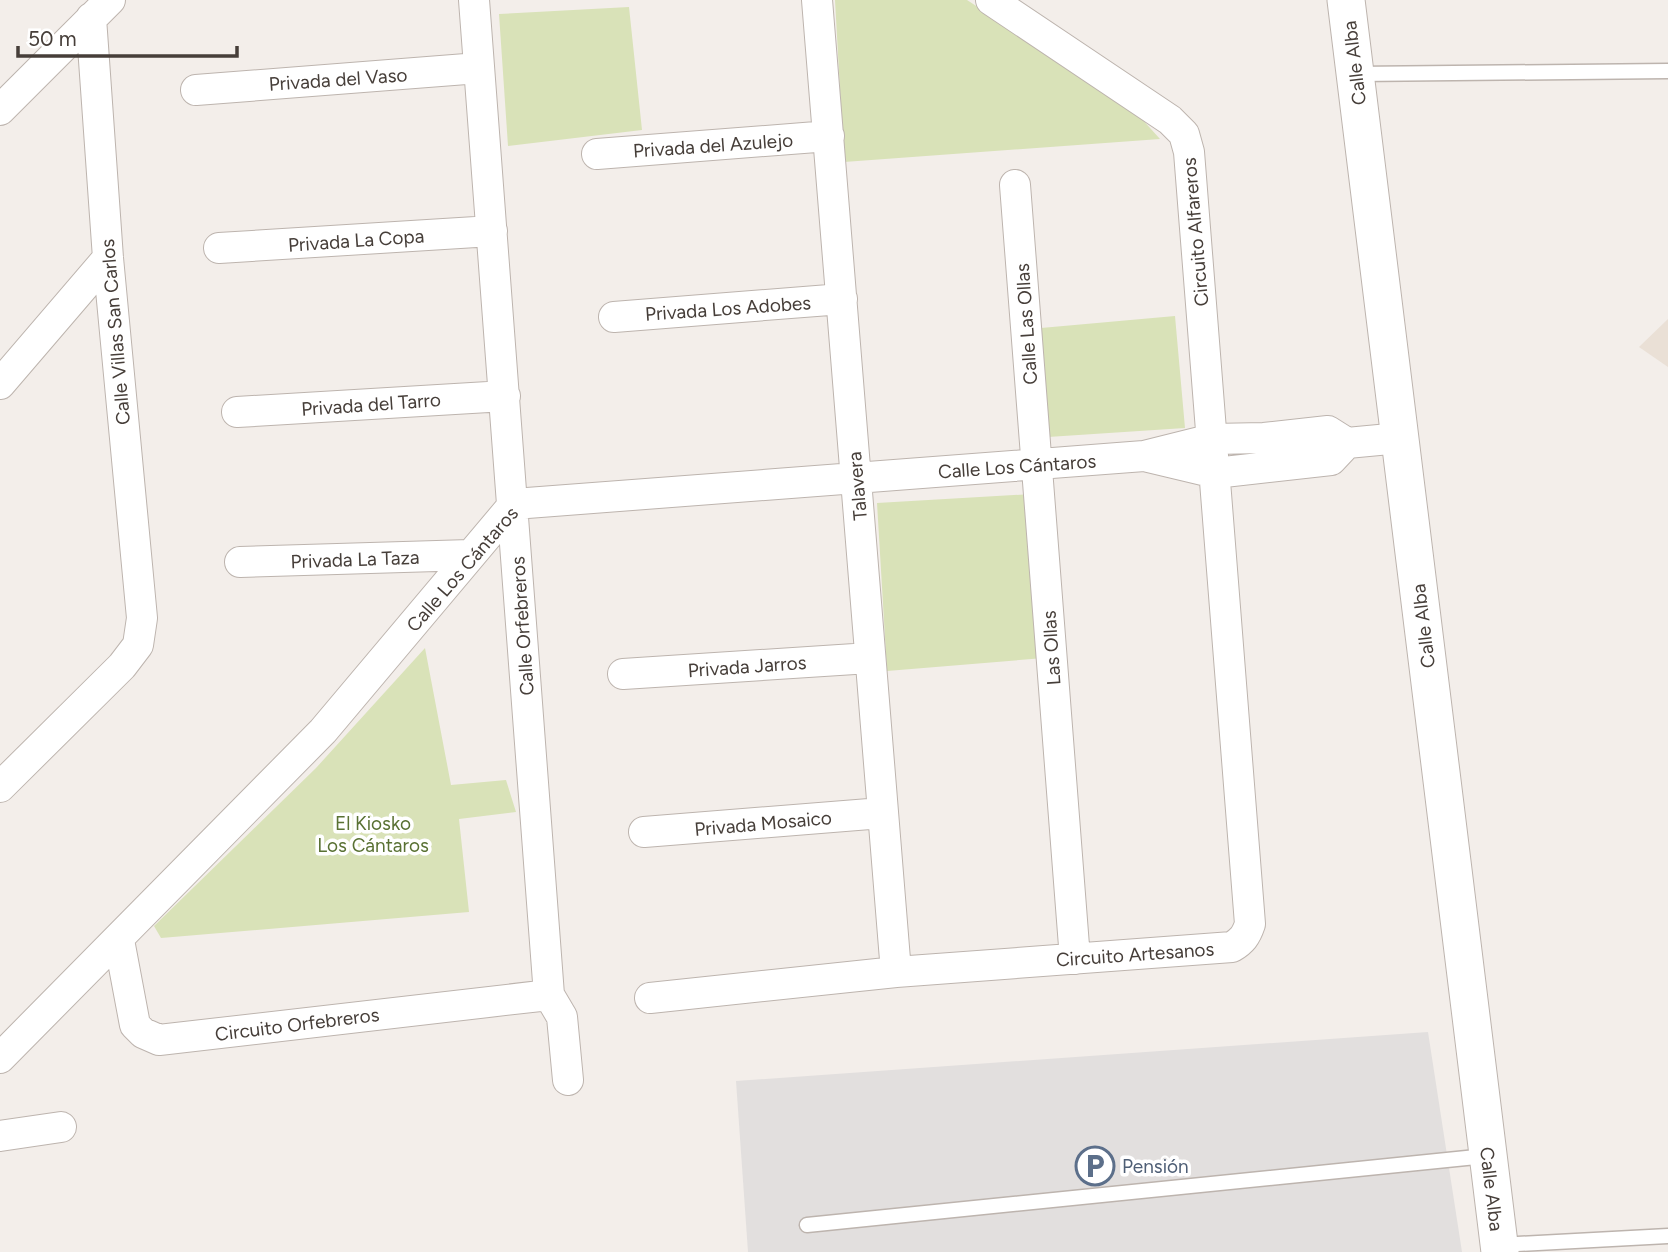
<svg xmlns="http://www.w3.org/2000/svg" width="1668" height="1252" font-family="Figtree,sans-serif">
	<rect width="100%" height="100%" fill="#f3eeea"/>
	<path fill="#eae0d6" d="M1668,319V367L1639,347Z"/>
	<path fill="#d9e2b8" d="M835,0H967L1107,91L1141,118L1160,139L844,162Z
		M629,7L642,130L508,146L499,14Z
		M1175,316L1185,428L1048,437L1041,328Z
		M1033,494L1044,658L887,671L877,503Z
		M425,648L451,785L506,780L516,812L459,819L469,912L161,938L154,926L316,768Z"/>
	<path fill="#e2dfde" d="M1428,1032L1462,1252H748L736,1081Z"/>
	<g fill="none" stroke-linecap="round" stroke-linejoin="round">
		<defs>
			<path id="service" d="M1357,74L1668,71
				M807,1225L1486,1156
				M1500,1245L1668,1236"/>
			<path id="minor" d="M474,0L549,995L562,1017L568,1080
				M817,0L896,972
				M196,90L479,68
				M0,110L110,0
				M597,154L829,136
				M1015,185L1075,959
				M219,248L492,231
				M614,317L842,299
				M0,384L108,258
				M237,412L505,396
				M1148,457L1215,473L1331,460L1347,443
				M240,562L470,555
				M623,674L870,658
				M0,787L122,666L138,645L142,618L108,258L91,18
				M644,832L882,813
				M119,940L135,1025L143,1033L159,1040L549,995
				M650,998L896,972L1232,947C1242,941 1246,936 1250,924L1189,152L1184,134L1170,120L991,0
				M0,1058L323,731L514,504L1144,456L1212,439L1264,438L1328,431L1347,443L1400,438
				M0,1136L61,1127"/>
			<path id="tertiary" d="M1346,0L1500,1252"/>
		</defs>
		<use href="#service" stroke="#bdb4ae" stroke-width="17"/>
		<use href="#minor" stroke="#bdb4ae" stroke-width="32"/>
		<use href="#tertiary" stroke="#bdb4ae" stroke-width="39"/>
		<use href="#service" stroke="#fff" stroke-width="14"/>
		<use href="#minor" stroke="#fff" stroke-width="30"/>
		<use href="#tertiary" stroke="#fff" stroke-width="37"/>
	</g>
	<defs>
		<symbol id="parking-ring" viewBox="-11 -11 22 22"><circle r="9.5" fill="#fff" stroke="#5c6f8a" stroke-width="1.5"/><path d="M-3.5-5.5H1a3.5 3.5 0 0 1 0 7H-1V5.5H-3.5ZM-1-3.4V-.6H.8a1.4 1.4 0 0 0 0-2.8Z" fill="#5c6f8a"/></symbol>
	</defs>
	<g fill-rule="evenodd">
		<use href="#parking-ring" x="1073" y="1144" width="44" height="44"/>
	</g>
	<g text-anchor="middle" stroke-width="7" stroke-linejoin="round" paint-order="stroke">
		<g font-size="19" fill="#463e39" stroke="#fff">
			<text transform="translate(1354 63) rotate(-97)" y="7">Calle Alba</text>
			<text transform="translate(338 79) rotate(-4)" y="7">Privada del Vaso</text>
			<text transform="translate(713 145) rotate(-4)" y="7">Privada del Azulejo</text>
			<text transform="translate(1195 232) rotate(-95)" y="7">Circuito Alfareros</text>
			<text transform="translate(356 240) rotate(-4)" y="7">Privada La Copa</text>
			<text transform="translate(728 308) rotate(-4)" y="7">Privada Los Adobes</text>
			<text transform="translate(1026 324) rotate(-94)" y="7">Calle Las Ollas</text>
			<text transform="translate(115 332) rotate(-95)" y="7">Calle Villas San Carlos</text>
			<text transform="translate(371 404) rotate(-4)" y="7">Privada del Tarro</text>
			<text transform="translate(1017 466) rotate(-4)" y="7">Calle Los Cántaros</text>
			<text transform="translate(857 486) rotate(-95)" y="7">Talavera</text>
			<text transform="translate(355 559) rotate(-2)" y="7">Privada La Taza</text>
			<text transform="translate(462 569) rotate(-49)" y="7">Calle Los Cántaros</text>
			<text transform="translate(522 626) rotate(-94)" y="7">Calle Orfebreros</text>
			<text transform="translate(1423 626) rotate(-97)" y="7">Calle Alba</text>
			<text transform="translate(1051 648) rotate(-94)" y="7">Las Ollas</text>
			<text transform="translate(747 666) rotate(-4)" y="7">Privada Jarros</text>
			<text transform="translate(763 823) rotate(-5)" y="7">Privada Mosaico</text>
			<text transform="translate(1135 954) rotate(-4)" y="7">Circuito Artesanos</text>
			<text transform="translate(297 1024) rotate(-7)" y="7">Circuito Orfebreros</text>
			<text transform="translate(1492 1189) rotate(83)" y="7">Calle Alba</text>
		</g>
		<g font-size="19" fill="#597133" stroke="#fff">
			<text x="373" y="830">El Kiosko<tspan x="373" dy="22">Los Cántaros</tspan></text>
		</g>
		<g font-size="19" fill="#4e5e75" stroke="#fff" text-anchor="start">
			<text x="1122" y="1173">Pensión</text>
		</g>
	</g>
	<path d="M18 46v10h219v-10" fill="none" stroke="#463e39" stroke-width="3.5"/>
	<text x="28" y="46" font-size="21" fill="#463e39" stroke="#ffffff" stroke-width="5" paint-order="stroke">50 m</text>
</svg>
